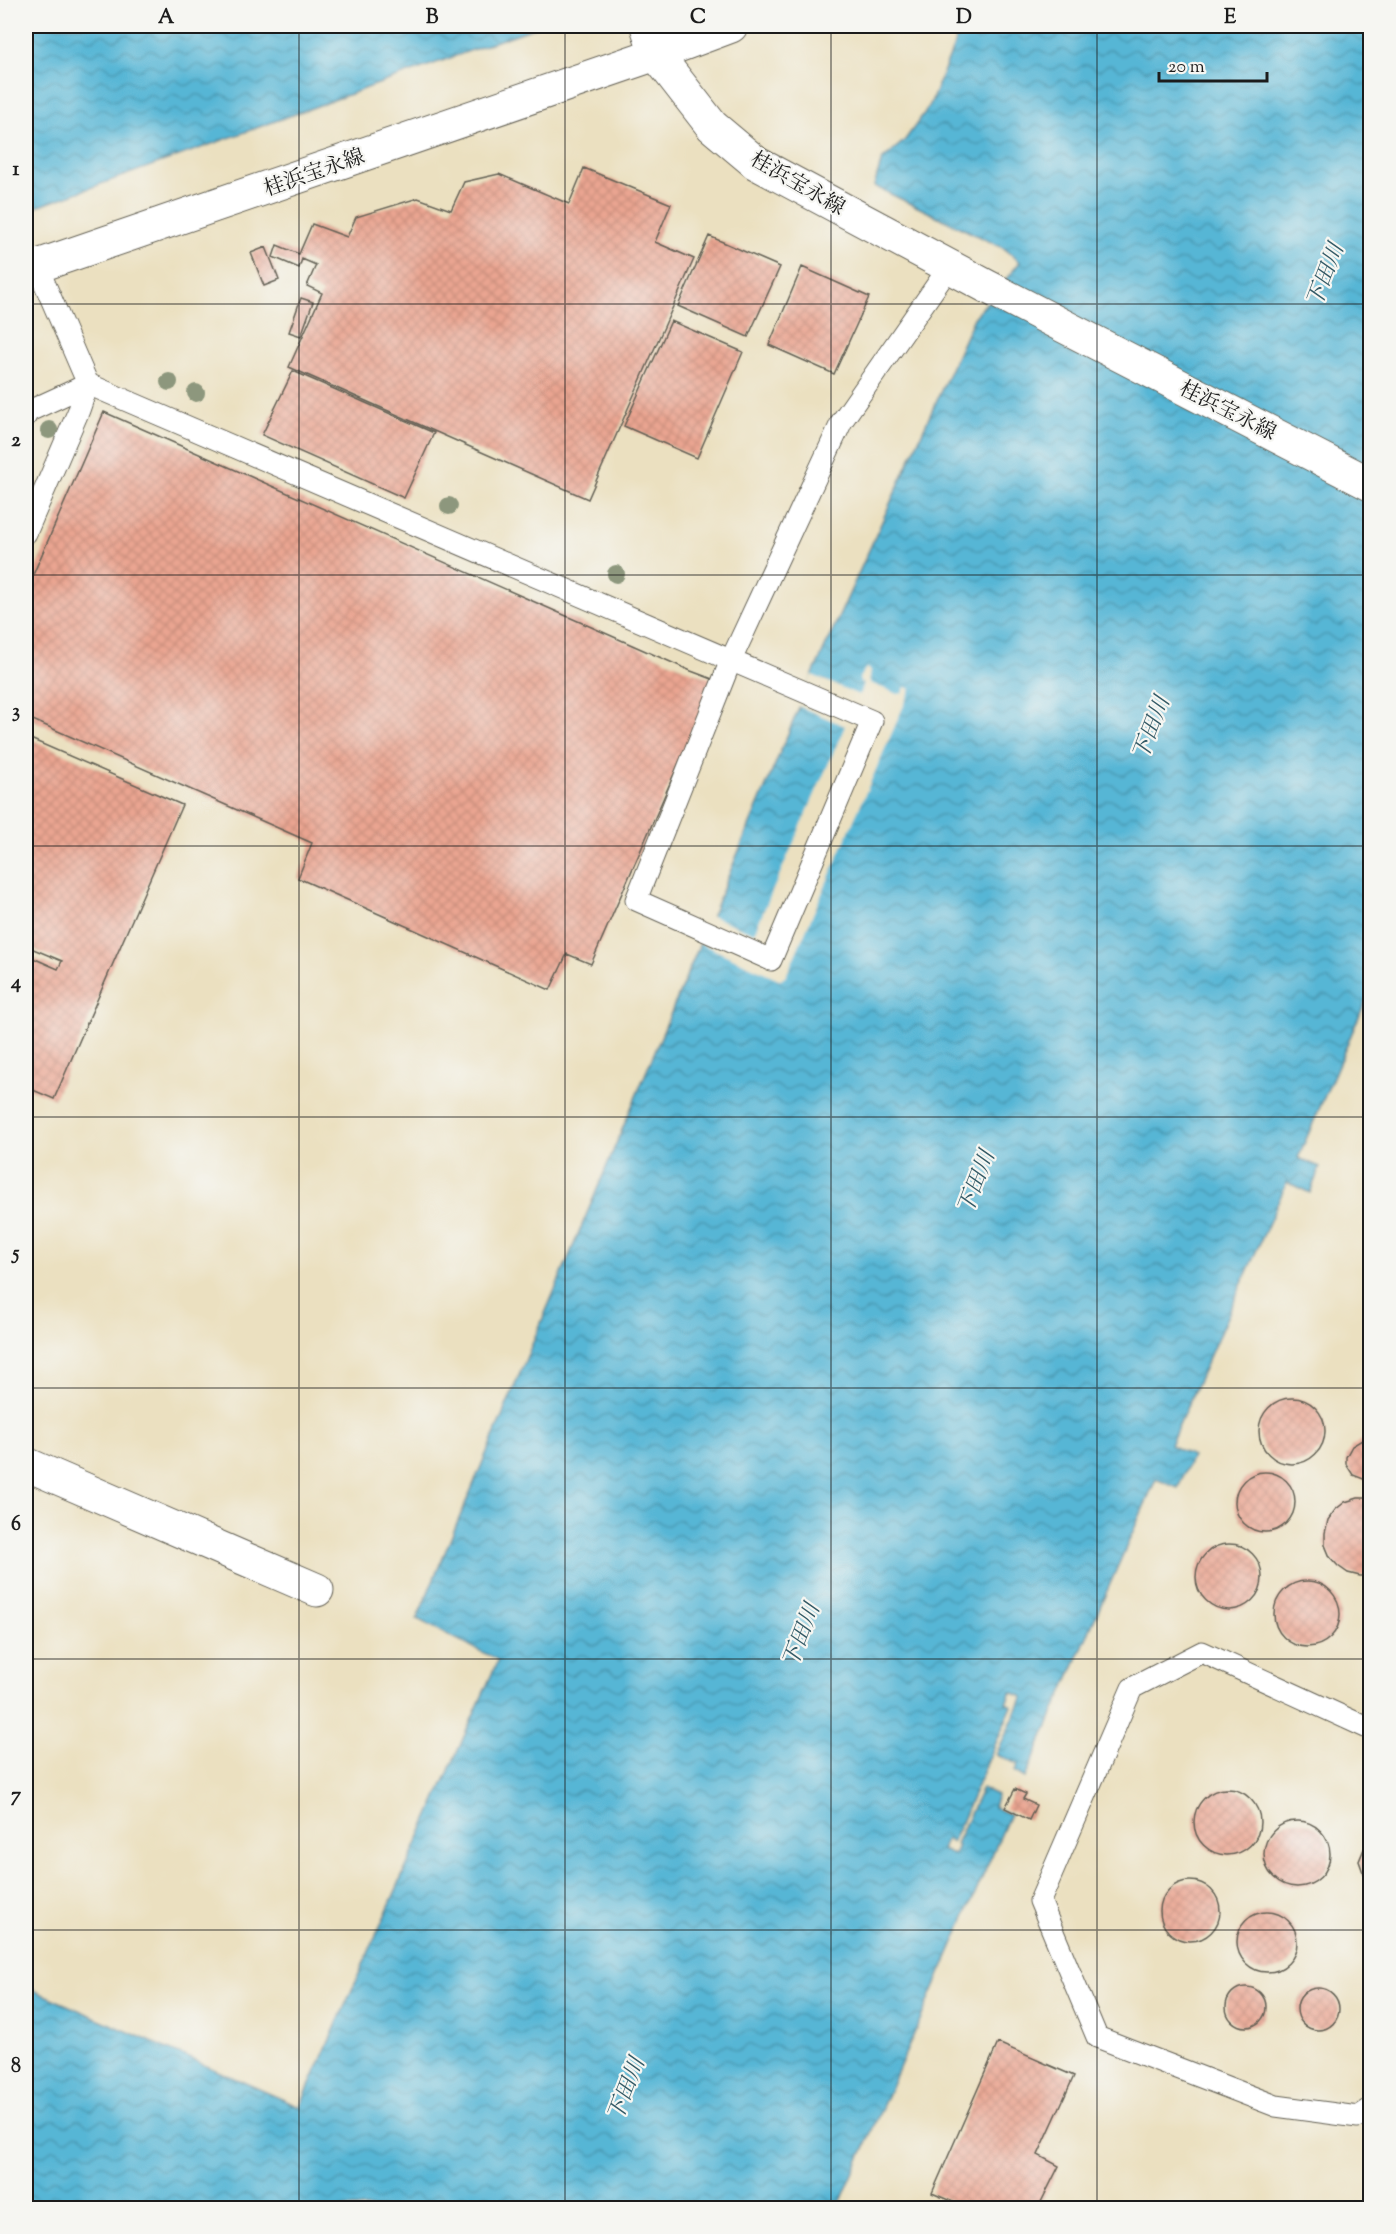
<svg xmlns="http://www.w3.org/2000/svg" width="1396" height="2234" font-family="'Sorts Mill Goudy','Noto Serif JP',serif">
	<defs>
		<pattern id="water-waves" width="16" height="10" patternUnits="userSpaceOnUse" patternTransform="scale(1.5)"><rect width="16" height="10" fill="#56b6d5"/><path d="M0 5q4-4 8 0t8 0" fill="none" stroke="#4693ac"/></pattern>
		<pattern id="building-cross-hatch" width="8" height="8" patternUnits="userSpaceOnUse" patternTransform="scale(1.5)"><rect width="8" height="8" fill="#eaa591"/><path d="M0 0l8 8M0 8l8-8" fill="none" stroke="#c88d7c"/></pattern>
	</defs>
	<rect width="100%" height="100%" fill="#f6f6f2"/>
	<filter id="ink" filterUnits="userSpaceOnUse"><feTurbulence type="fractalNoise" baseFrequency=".0167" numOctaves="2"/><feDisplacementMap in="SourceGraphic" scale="12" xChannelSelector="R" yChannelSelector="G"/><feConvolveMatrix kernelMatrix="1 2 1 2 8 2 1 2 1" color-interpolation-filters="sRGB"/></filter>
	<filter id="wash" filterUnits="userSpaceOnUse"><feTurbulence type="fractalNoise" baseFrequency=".008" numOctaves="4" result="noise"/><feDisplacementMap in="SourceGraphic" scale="24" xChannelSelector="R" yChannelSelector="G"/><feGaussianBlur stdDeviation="1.35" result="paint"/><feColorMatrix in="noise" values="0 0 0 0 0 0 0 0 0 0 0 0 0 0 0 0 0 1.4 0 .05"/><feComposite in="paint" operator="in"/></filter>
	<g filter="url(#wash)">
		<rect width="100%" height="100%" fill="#ebe0c0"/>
		<path fill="url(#water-waves)" stroke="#396978" stroke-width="1.5" d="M26,26H539L26,211Z
			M956,26H1370V991L1298,1158L1320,1167L1310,1193L1287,1182L1170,1445L1192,1456L1178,1488L1156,1479L1025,1778L1015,1772L1018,1764L996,1755L1023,1697L1011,1692L1006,1703L1012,1706L952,1843L946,1839L941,1850L954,1855L958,1845L956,1844L982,1788L997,1795L993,1807L1010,1814L838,2208H26V1987L300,2107L498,1660L417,1619L813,674L974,318L1020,262L1005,249L874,186L882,160L905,140L930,105L955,43Z"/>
		<path fill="#ebe0c0" d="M866,668L871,670L869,677L870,683L898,694L903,693L905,687L911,689L786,976L781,980L697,942L709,915L754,933L845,726L798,706L812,675L859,695L864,684L860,682L859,678Z"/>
		<g id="blocks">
			<path fill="url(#building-cross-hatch)" d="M584,168L671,204L655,242L694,259L588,499L289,367L322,293L307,286L316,265L302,259L299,268L273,257L277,245L299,254L312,224L347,237L356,217L418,198L451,210L464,182L499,174L569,204Z
				M709,236L780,267L748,337L678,306Z
				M266,247L279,280L264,286L251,253Z
				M802,267L869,297L834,374L769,345Z
				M301,298L313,302L301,336L289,332Z
				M671,321L743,352L697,458L624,426Z
				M293,371L434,433L404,498L262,435Z
				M104,412L691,671L715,680L591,964L567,954L550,990L298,878L312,843L26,717V591Z
				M26,737L182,805L54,1099L26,1087V955L58,969L62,961L26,946Z
				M1370,1057V1078L1363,1075Z
				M1259 1431a33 33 0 1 1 66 0a33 33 0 1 1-66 0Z
				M1362,1440L1370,1441V1479L1366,1480L1353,1475L1346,1464V1457L1352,1446Z
				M1235 1502a30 30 0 1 1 60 0a30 30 0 1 1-60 0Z
				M1358,1498H1370V1576H1360L1348,1573L1338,1566L1330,1557L1325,1545V1533L1328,1520L1335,1510L1345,1502Z
				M1196 1577a33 33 0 1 1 66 0a33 33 0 1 1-66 0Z
				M1274 1614a33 33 0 1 1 66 0a33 33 0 1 1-66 0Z
				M1194 1822a33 33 0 1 1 66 0a33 33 0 1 1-66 0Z
				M1015,1789L1026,1794L1023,1799L1036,1805L1029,1820L1005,1808Z
				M1264 1854a33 33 0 1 1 66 0a33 33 0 1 1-66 0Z
				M1370,1843V1880L1364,1875L1359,1861L1364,1849Z
				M1160 1911a30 30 0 1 1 60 0a30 30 0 1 1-60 0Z
				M1237 1942a30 30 0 1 1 60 0a30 30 0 1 1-60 0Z
				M1226 2007a20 20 0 1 1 40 0a20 20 0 1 1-40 0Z
				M1297 2009a21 21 0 1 1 42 0a21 21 0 1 1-42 0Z
				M998,2043L1074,2076L1038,2155L1059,2166L1038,2208H1022L1016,2206L1015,2208H967L932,2193Z"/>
		</g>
	</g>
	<g filter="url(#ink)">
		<use href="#blocks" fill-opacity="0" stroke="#646155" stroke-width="1.5"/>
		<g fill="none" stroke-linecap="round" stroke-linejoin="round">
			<defs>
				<path id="service" d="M26,416L27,412L88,384L37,266
					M26,533L79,410L88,384L872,721L771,960L636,900L731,660L842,421L950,266
					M1370,1729L1202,1652L1132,1688L1040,1901L1097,2037L1276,2106L1358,2117L1370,2109"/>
				<path id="minor" d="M26,1464L317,1590"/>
				<path id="secondary" d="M656,54L731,26"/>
				<path id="primary" d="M647,26L656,54L712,126L756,163L986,286L1370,484
					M26,270L656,54"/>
			</defs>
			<use href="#service" stroke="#646155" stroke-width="23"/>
			<use href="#minor" stroke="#646155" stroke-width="35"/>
			<use href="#secondary" stroke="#646155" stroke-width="35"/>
			<use href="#primary" stroke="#646155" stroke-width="35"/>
			<use href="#service" stroke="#fff" stroke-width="21"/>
			<use href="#minor" stroke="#fff" stroke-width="33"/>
			<use href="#secondary" stroke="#fff" stroke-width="33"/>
			<use href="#primary" stroke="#fff" stroke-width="33"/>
		</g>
		<g fill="#8d977d">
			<circle cx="169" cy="382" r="9"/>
			<circle cx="196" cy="393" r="9"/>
			<circle cx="49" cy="430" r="9"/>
			<circle cx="449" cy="506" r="9"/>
			<circle cx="616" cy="574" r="9"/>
		</g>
	</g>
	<path fill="none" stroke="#1c1c1c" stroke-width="1.5" stroke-opacity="0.55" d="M299,26V2208M565,26V2208M831,26V2208M1097,26V2208M26,304H1370M26,575H1370M26,846H1370M26,1117H1370M26,1388H1370M26,1659H1370M26,1930H1370"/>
	<g text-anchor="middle" stroke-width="4.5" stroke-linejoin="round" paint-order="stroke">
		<g font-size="21" fill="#1c1c1c" stroke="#f6f6f2">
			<text transform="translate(314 172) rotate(-19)" y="7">桂浜宝永線</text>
			<text transform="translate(798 183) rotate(30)" y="7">桂浜宝永線</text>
			<text transform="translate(1228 410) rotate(27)" y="7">桂浜宝永線</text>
		</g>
		<g font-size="22" font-style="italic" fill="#335a66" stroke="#f6f6f2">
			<text transform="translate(1324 275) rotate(-69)" y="8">下田川</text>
			<text transform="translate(1150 728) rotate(-69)" y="8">下田川</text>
			<text transform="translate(975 1182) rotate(-69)" y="8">下田川</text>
			<text transform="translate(800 1635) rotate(-69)" y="8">下田川</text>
			<text transform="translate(625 2089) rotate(-69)" y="8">下田川</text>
		</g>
	</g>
	<rect width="1396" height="2234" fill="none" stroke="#f6f6f2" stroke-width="66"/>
	<path d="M1159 72v9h108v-9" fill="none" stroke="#1c1c1c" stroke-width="3"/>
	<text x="1168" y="72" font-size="18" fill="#1c1c1c" stroke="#f6f6f2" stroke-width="4.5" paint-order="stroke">20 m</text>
	<rect x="33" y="33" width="1330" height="2168" fill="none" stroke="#1c1c1c" stroke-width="2"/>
	<g font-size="20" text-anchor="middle" font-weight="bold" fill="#1c1c1c">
		<text x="166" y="23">A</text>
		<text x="432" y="23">B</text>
		<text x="698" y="23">C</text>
		<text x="964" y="23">D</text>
		<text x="1230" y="23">E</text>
		<text x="16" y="175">1</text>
		<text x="16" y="446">2</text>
		<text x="16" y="717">3</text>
		<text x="16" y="988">4</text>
		<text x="16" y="1259">5</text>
		<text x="16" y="1530">6</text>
		<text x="16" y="1801">7</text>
		<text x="16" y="2072">8</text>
	</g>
</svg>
